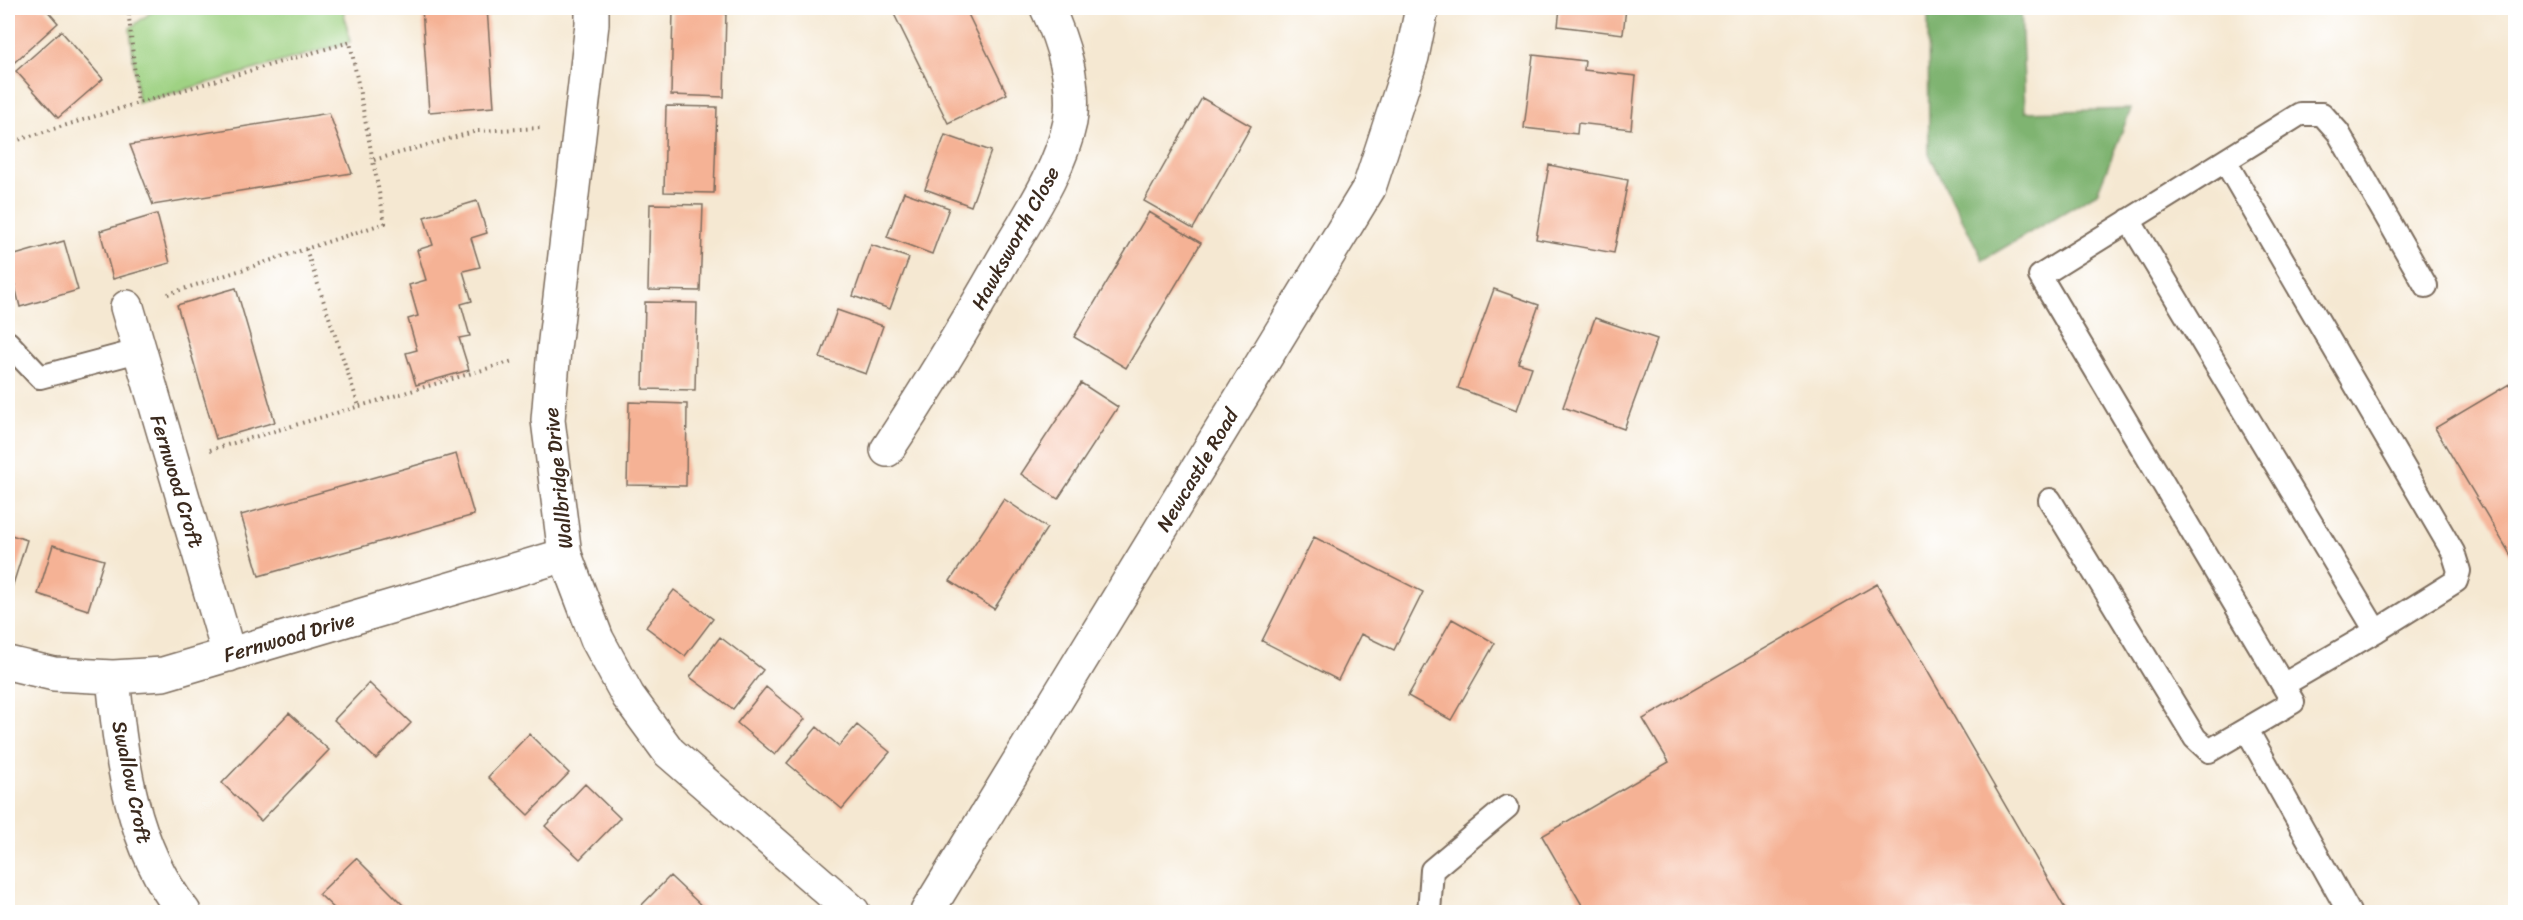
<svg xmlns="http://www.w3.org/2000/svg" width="2523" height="920" font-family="Sriracha,sans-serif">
	<rect width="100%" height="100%" fill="#fff"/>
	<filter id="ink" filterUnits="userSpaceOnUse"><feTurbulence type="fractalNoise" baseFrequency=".0167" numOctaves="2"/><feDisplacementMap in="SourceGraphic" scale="12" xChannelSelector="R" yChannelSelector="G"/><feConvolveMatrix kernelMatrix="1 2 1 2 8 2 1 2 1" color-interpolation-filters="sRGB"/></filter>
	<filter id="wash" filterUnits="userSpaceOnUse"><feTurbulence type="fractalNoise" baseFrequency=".008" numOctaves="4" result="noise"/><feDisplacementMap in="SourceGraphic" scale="24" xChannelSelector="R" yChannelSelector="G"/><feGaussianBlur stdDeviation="1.35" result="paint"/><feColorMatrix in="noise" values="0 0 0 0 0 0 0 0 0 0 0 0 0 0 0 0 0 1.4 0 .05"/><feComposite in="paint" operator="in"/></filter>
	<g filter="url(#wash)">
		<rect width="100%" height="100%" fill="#f5e8d2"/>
		<path fill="#9fd283" stroke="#6d7e50" stroke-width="1.5" d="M157,8H343L350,42L138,103L130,28Z"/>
		<path fill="#7fb471" stroke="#5d6f48" stroke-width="1.5" d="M1928,8H2021L2025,112L2131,109L2097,193L1983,260L1929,154Z"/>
		<g id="blocks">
			<path fill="#f5b295" d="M19,8H45L58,23L8,68V17Z
				M422,8H487L494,107L429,112Z
				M891,8H965L1007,94L948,123Z
				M1560,8H1626L1623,34L1558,26Z
				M673,9L726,11L724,97L671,95Z
				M61,31L103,79L58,118L16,71Z
				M1533,55L1585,61L1584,70L1636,76L1631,129L1578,123L1577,134L1524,128Z
				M1202,98L1251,126L1193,229L1144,201Z
				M666,106L717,107L714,193L664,192Z
				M329,113L352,173L153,205L130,145Z
				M945,135L991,151L971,206L925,189Z
				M1549,165L1628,180L1614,253L1536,239Z
				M904,192L949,208L932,254L887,237Z
				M477,201L487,233L471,238L480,267L463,271L472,301L461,304L470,336L459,338L469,370L416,385L406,353L417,350L408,319L418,316L409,285L426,280L417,250L433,245L424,217Z
				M650,204L703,205L700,291L648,290Z
				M1149,212L1201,243L1126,368L1074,337Z
				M157,214L170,263L113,279L100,231Z
				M64,241L78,290L20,307L8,257Z
				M871,245L909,258L890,309L853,296Z
				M236,288L275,422L216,439L177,305Z
				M1494,289L1539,305L1518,363L1532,367L1517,410L1458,388Z
				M645,302L697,303L695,390L643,389Z
				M837,310L883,326L866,374L820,358Z
				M1595,318L1657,339L1624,429L1563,407Z
				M2516,380V564L2435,428Z
				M1081,383L1118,407L1058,499L1021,474Z
				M629,402L687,404L686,486L627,485Z
				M456,454L474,515L259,576L241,515Z
				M1004,499L1047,528L994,609L950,581Z
				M8,534L27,540L10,594H8Z
				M1314,537L1423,592L1394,650L1361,634L1338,680L1262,641Z
				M53,545L104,560L88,610L38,594Z
				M1877,584L2067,912H1586L1542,836L1669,762L1643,719Z
				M674,590L713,619L685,656L646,627Z
				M1452,619L1495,643L1451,720L1408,696Z
				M720,637L763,670L733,709L690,677Z
				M369,683L411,723L376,759L334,720Z
				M766,687L805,719L775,755L737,723Z
				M289,713L329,750L261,821L222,783Z
				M857,725L890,752L842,809L787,763L817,727L839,746Z
				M529,734L569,773L528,815L488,777Z
				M585,784L620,818L580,859L545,826Z
				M356,858L410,912H338L319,894Z
				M670,876L705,909L702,912H635Z"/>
		</g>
	</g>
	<g filter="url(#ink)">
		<use href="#blocks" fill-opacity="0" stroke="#7c6c5d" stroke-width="1.5"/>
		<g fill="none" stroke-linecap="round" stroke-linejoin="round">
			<defs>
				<path id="lane" d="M2225,161L2453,552L2459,571L2456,581L2376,631
					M2129,220L2376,631L2283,685
					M8,343L40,377L138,351
					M2050,500L2195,738L2209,751L2293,702L2040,276L2300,114H2322L2338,132L2426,286
					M2247,730L2349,912
					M1429,912L1432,870L1507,807"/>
				<path id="street" d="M127,307L229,655
					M887,450C928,388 966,325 1003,260C1028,217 1060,171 1070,122C1076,84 1063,41 1047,8
					M8,663L54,674L113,677L163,674L565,555
					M113,677C121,760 131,845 184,912"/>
				<path id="secondary" d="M592,8V24L554,349L548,420L565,555L597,639L628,696L669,752L853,912"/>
				<path id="highway" d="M927,912L1369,188L1412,57L1422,8"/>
			</defs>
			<use href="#lane" stroke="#7c6c5d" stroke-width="26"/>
			<use href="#street" stroke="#7c6c5d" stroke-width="36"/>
			<use href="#secondary" stroke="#7c6c5d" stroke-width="36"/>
			<use href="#highway" stroke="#7c6c5d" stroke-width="36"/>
			<path stroke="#7c6c5d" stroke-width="4" stroke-dasharray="1.5 4.5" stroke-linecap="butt" d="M128,8L138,103
				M8,143L138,103L350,42L385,223L165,295
				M374,160L477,131L541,128
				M306,249L359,406
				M210,450L513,361"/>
			<use href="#lane" stroke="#fff" stroke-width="22"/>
			<use href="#street" stroke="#fff" stroke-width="33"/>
			<use href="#secondary" stroke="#fff" stroke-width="33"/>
			<use href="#highway" stroke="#fff" stroke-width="33"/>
		</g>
	</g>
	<g text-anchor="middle" stroke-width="4.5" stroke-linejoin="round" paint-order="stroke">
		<g font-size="20" fill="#3b2a1e" stroke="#fff">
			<text transform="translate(1015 238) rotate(-61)" y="7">Hawksworth Close</text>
			<text transform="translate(1197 470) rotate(-59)" y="7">Newcastle Road</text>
			<text transform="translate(558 478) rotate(-96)" y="7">Wallbridge Drive</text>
			<text transform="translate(177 481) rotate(73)" y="7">Fernwood Croft</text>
			<text transform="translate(289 637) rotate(-16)" y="7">Fernwood Drive</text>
			<text transform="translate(132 782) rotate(78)" y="7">Swallow Croft</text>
		</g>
	</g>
	<rect width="2523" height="920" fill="none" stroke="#fff" stroke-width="30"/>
</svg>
